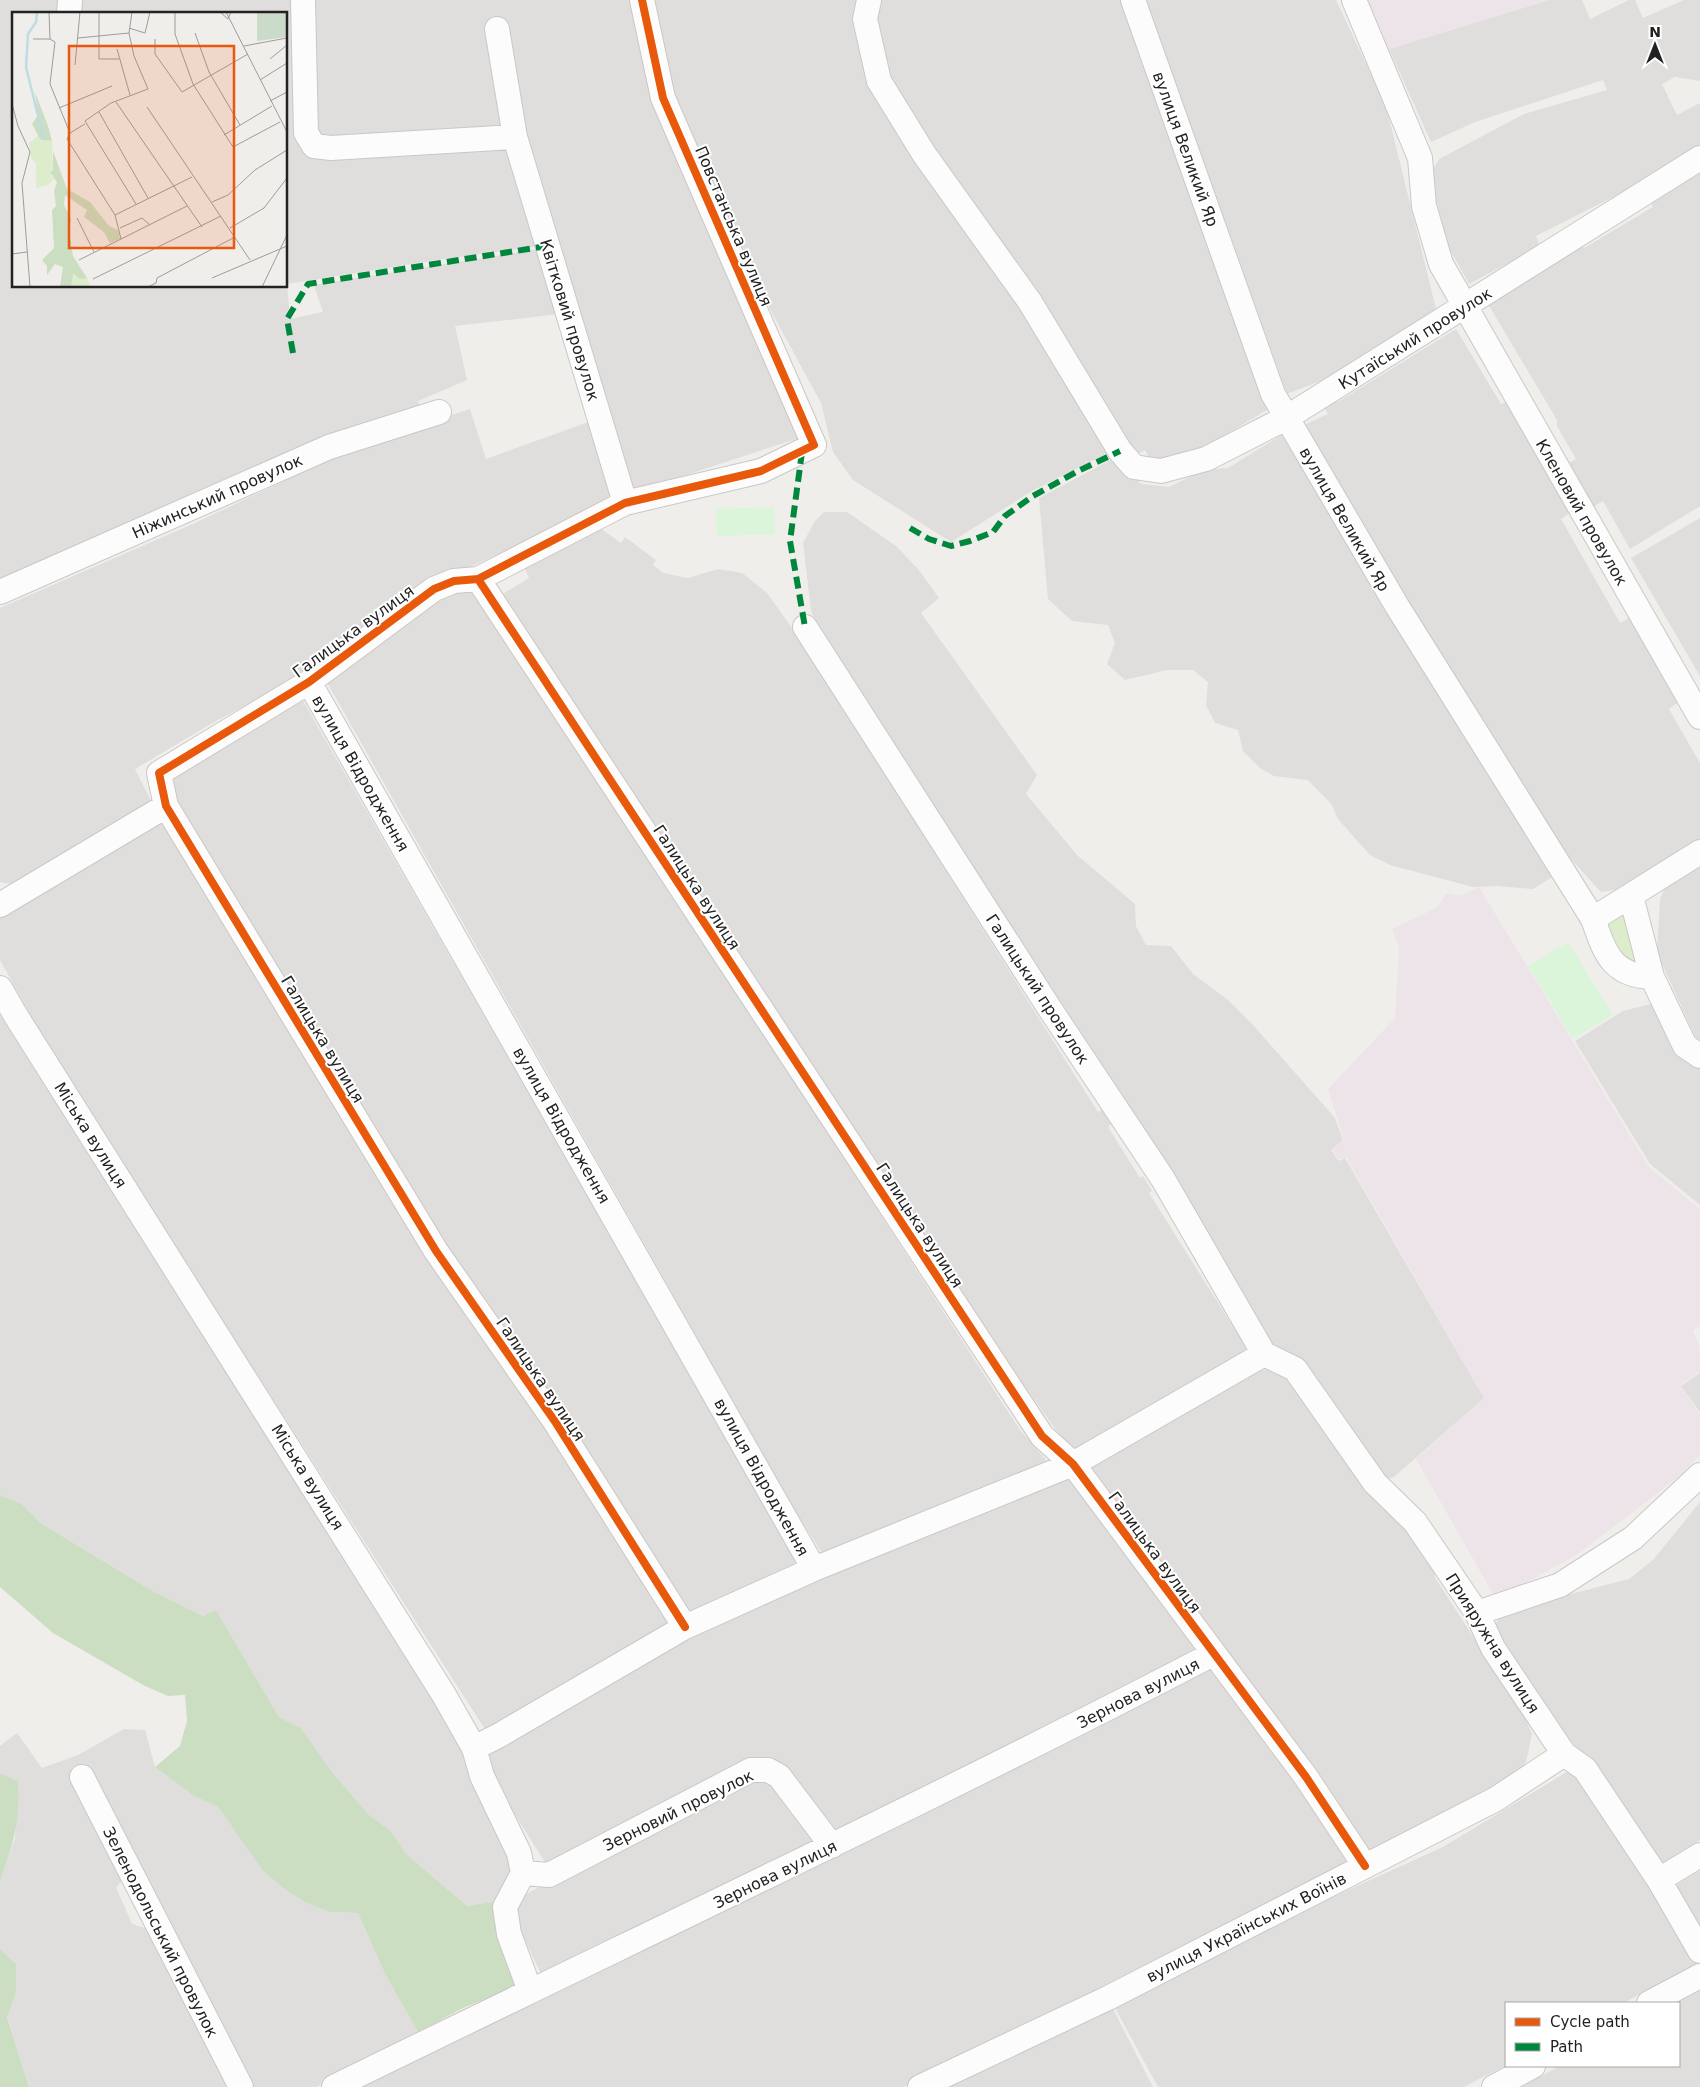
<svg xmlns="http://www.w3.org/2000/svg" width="1700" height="2087" font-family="'DejaVu Sans',sans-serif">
	<rect width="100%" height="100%" fill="#f0eeeb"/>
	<path fill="#dfdedc" d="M0,0H65L63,14H14V286H286V14H73L74,0H300L305,148L513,141L540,246L437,260L287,284L290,319L323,312L314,285L539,249L559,314L455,326L467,380L418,401L420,407L373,430L369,421L0,578Z
		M306,0H637L799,438L631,493L507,132L331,144L309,128Z
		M647,0H864L873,80L960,208L1113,450L1032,491L951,542L853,480L833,452L821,403L770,309L714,192L681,130Z
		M875,0H1123L1272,407L1195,453L1165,457L1152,463L1145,450L1134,456L914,134L881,63Z
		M1146,0H1336L1386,106L1436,309L1328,378L1287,394Z
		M1549,0H1582L1590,19L1629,0H1635L1643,18L1684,0H1700V81L1675,77L1662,84L1677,115L1700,103V153L1536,236L1540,246L1469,284L1448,246L1430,175L1439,159L1524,114L1607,90L1603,80L1475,122L1431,142L1389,49Z
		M1700,165V506L1630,549L1603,501L1593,507L1569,463L1576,459L1557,426V420L1488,304L1538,274L1537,272L1581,245L1584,248L1653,207L1649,199Z
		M1456,329L1501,404L1507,402L1571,512L1561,519L1620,623L1629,618L1677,703L1669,709L1700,763V839L1615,890L1601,892L1560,847L1452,674L1405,595L1399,598L1304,425L1328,414L1324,407L1335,400L1338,402Z
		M470,409L486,459L591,421L616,498L421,590L293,680L214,722L135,769L154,807L16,885L0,882V608L195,523L358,446Z
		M1285,433L1557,874L1533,889L1497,886L1473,887L1390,865L1370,855L1338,819L1332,805L1308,780L1274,776L1260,768L1243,751L1238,730L1215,723L1206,705L1208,682L1193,670H1167L1125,680L1107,664L1115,643L1108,625L1072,621L1048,599L1039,498L1118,456L1141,484L1169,487L1204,470L1228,468Z
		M824,512H847L896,546L918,569L939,598L921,613L1037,775L1026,794L1077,855L1135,904L1136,926L1146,945L1171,946L1193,974L1228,1000L1253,1025L1335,1118L1343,1140L1331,1150L1339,1161L1345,1158L1484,1398L1394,1477L1382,1481L1273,1349L820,637L811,610L803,543L815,521Z
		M1700,518V676L1631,558Z
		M600,528L621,543L625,537L656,560L653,565L663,573L688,578L718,569L742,573L767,593L797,635L1098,1112L1103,1110L1111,1124L1108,1127L1140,1178L1143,1176L1152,1191L1149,1193L1252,1357L1075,1457L970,1309L771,1003L669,854L501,595L529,578L522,562Z
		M464,585L479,595L1020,1430L1046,1460L1021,1478L827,1561L794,1509L324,677L388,625Z
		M302,699L627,1265L801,1572L703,1614L686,1611L441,1248L164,783Z
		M162,820L668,1618L667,1632L490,1737L60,1068L0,960V914Z
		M1700,865V1047L1657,953L1660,900L1665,886Z
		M1654,1003L1678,1050L1700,1069V1205L1650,1164L1575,1041L1623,1011Z
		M0,1015L462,1746L515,1860L498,1901L467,1906L406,1854L391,1831L368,1814L332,1772L301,1728L279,1717L216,1610L203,1616L151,1590L42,1524L22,1504L0,1495Z
		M1277,1367L1290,1372L1398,1523L1402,1521L1441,1571L1434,1576L1523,1714L1532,1734L1526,1762L1508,1783L1368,1853L1081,1466L1253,1372Z
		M1700,1373V1412L1681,1386Z
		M1072,1472L1203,1651L837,1831L787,1767L748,1765L550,1870L484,1766L481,1750L720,1620Z
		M1700,1502V1840L1659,1865L1588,1762L1564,1732L1499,1641L1495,1624L1505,1611L1629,1579L1653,1560Z
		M1216,1668L1352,1860L903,2087H361L1176,1685Z
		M124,1729L145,1730L155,1767L194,1796L218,1807L263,1871L283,1888L330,1912L358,1913L385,1974L418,2032L367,2063L316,2087H248L126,1877L116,1887L132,1924L145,1928L233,2087H29L7,2016L16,1992V1964L0,1949V1881L15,1839L18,1781L0,1773V1746L17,1733L42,1768L78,1755Z
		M1575,1767L1643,1861L1698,1964L1623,2003H1506V2065L1464,2087H1158L1115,2008L1238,1940L1443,1847Z
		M751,1773L770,1775L817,1843L542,1976L511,1911L519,1898Z
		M1700,1871V1937L1671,1888Z
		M1700,1991V2087H1520L1560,2066H1679L1677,2003Z
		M1113,2009L1153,2087H946Z"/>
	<path fill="#ede4e9" d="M1365,0H1549L1389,49L1380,36Z
		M1479,887L1649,1167L1700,1209V1326L1693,1330L1700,1348V1372L1680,1385L1700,1414V1455L1681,1475L1578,1554L1496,1599L1416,1459L1484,1398L1346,1157L1339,1160L1332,1149L1344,1140L1328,1089L1395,1018L1399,947L1392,929L1438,907L1446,893L1461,896Z"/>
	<path fill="#ddeccb" d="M1626,915L1644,969L1612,954L1607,921L1612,916Z"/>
	<path fill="#cbdec1" d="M0,1495L22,1504L42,1524L151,1590L203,1616L216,1610L279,1717L301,1728L332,1772L368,1814L391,1831L406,1854L467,1906L498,1901L518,1987L465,2007L418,2032L385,1974L358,1913L330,1912L305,1902L283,1888L263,1871L218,1807L194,1796L155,1767L180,1746L187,1721L185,1695L168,1696L143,1685L53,1633L0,1587Z
		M0,1773L18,1781C20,1822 14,1843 0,1881Z
		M0,1949L16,1964V1992L7,2017L29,2087H0Z"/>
	<path fill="#daf5da" d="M774,507L775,534L717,536L716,509Z
		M1568,942L1613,1015L1573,1039L1528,966Z"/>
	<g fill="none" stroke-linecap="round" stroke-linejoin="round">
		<defs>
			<path id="minor" d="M303,0L306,133L314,146L331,148L515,137
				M642,0L663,98L814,445L761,471L625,503L478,579L454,581L434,589L309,682L159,773L166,806L436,1251L556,1423L685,1627
				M869,0L865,19L879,81L924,154L1030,302L1120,451L1134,467L1161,471L1206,459L1286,418L1700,158
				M1133,0L1273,394L1397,606L1593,919C1605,953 1612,976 1652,977L1685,1046L1700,1056
				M1354,0L1420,158L1424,206L1441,264L1700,717
				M69,14L70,0
				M497,29L515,137L625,503
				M478,579L1042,1436L1073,1464L1306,1777L1365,1866
				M0,592L329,447L439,412
				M805,627L1050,1009L1163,1179L1264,1354
				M309,682L814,1569
				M1631,896L1652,977
				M0,905L166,806
				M1593,919L1700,852
				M0,988L16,1016L444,1695L474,1748L482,1776L519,1853L523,1873L505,1907L509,1934L530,1991
				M1264,1354L1295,1369L1375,1483L1415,1522L1477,1613L1493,1648L1564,1754L1585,1769L1659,1880L1700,1951
				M1477,1613L1560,1585L1633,1538L1700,1475
				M474,1748L498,1736L685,1627L814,1569L1073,1464L1264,1354
				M82,1777L241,2087
				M523,1873L549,1875L751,1770H768L779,1776L832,1846
				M1659,1880L1700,1855
				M1649,2003L1700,1976
				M334,2087C627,1943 923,1805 1213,1654
				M920,2087L1108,1998L1496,1799L1564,1754
				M1494,2087L1533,2066"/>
		</defs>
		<use href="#minor" stroke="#c9c8c7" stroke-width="26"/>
		<use href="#minor" stroke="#fdfcfc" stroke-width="24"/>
		<path stroke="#00873e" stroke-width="6" stroke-dasharray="12 6" stroke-linecap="butt" d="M293,353L287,319L308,284L547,246
			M802,452L790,541L805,627
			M910,528L929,539L951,546L970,541L993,532L1005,516L1033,496L1076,472L1120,451"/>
		<defs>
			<path id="cycleway" d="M642,0L663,98L814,445L761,471L625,503L478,579L454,581L434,589L309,682L159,773L166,806L436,1251L556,1423L685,1627
				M478,579L1042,1436L1073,1464L1306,1777L1365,1866"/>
		</defs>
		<use href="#cycleway" stroke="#fff" stroke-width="11"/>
		<use href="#cycleway" stroke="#e8590c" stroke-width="8"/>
	</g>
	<g text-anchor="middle" stroke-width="4" stroke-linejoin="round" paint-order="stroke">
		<g font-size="16" fill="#222" stroke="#fff">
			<text transform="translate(1186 149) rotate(70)" y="6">вулиця Великий Яр</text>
			<text transform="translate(734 226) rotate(67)" y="6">Повстанська вулиця</text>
			<text transform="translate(570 320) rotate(73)" y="6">Квітковий провулок</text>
			<text transform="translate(1415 338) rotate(-32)" y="6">Кутаїський провулок</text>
			<text transform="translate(217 496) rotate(-24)" y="6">Ніжинський провулок</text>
			<text transform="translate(1582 512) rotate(60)" y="6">Кленовий провулок</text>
			<text transform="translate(1345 519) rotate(60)" y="6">вулиця Великий Яр</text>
			<text transform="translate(353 631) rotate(-36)" y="6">Галицька вулиця</text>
			<text transform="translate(361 773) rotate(60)" y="6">вулиця Відродження</text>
			<text transform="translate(697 887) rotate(57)" y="6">Галицька вулиця</text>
			<text transform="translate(1038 989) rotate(57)" y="6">Галицький провулок</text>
			<text transform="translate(323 1039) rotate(59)" y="6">Галицька вулиця</text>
			<text transform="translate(562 1125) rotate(60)" y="6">вулиця Відродження</text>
			<text transform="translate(91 1135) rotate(58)" y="6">Міська вулиця</text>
			<text transform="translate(920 1225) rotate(57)" y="6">Галицька вулиця</text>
			<text transform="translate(541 1379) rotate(56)" y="6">Галицька вулиця</text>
			<text transform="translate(308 1477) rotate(58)" y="6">Міська вулиця</text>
			<text transform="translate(762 1477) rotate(61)" y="6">вулиця Відродження</text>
			<text transform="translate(1155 1552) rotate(54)" y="6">Галицька вулиця</text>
			<text transform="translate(1493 1643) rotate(58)" y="6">Прияружна вулиця</text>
			<text transform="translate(1138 1693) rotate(-27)" y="6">Зернова вулиця</text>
			<text transform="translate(678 1810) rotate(-26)" y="6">Зерновий провулок</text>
			<text transform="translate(775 1874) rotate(-26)" y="6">Зернова вулиця</text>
			<text transform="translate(1246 1927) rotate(-27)" y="6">вулиця Українських Воїнів</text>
			<text transform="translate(161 1932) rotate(63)" y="6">Зеленодольський провулок</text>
		</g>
	</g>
	<g transform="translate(12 12)">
		<rect width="275" height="275" fill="#f0eeeb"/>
		<path d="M26,124L40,129L41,160L38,164L43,166L36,173L24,176V151L19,146L17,131ZM63,261L68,267L75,266L79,275H59V262Z" fill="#ddeccb"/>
		<path d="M23,80L36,114L40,129L28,127L20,112L26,103ZM41,139L55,177L78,190L97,214L106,218L108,227L98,231L92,220L72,205L75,198L53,183L52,193L59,207L57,220L61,244L75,266L68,267L61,261L59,275H48L51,255L43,252L35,263V254L30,248L42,236L40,198L44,194L42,179L45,170L38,160L41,159Z" fill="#cbdec1"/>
		<path d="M245,0H275V25L245,29Z" fill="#cadbca"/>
		<path fill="none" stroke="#bfdbe3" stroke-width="2.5" d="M25,0L24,10L16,22L14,55L32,128"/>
		<path fill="none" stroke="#9e9c9b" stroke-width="1" d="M37,0L38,27L43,30L38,72L58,121M87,0V47H107M120,0L117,21L122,44L136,77L99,91L73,109L124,192M163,0V22L181,72L221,135L268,110M208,0L216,7L219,0M214,0L275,120M117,16L133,21L138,0M183,21L197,60L228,113M66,26L117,21M21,27H38M143,27V42L170,80L236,42M232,34L275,26M105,37L118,83M258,47L275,33M63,53L68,0M248,68L275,51M258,89L275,80M104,90L190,215M0,92L6,114L18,140L10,171L18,275M135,95L238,248M47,96L100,74M87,100L136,186M73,112L58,121L55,127L103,203L109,227M212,123L260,94M200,190L216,183L243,158L275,138M103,203L180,165M65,206L82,240M108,216L130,206L138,213M218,216L252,196L275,166M0,242L15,240M67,248L175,194M200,266L275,234M81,267L209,204M136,275L144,271L145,266L223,225M250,275L275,223"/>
		<path fill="#e8590c" fill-opacity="0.15" stroke="#e8590c" stroke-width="2.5" d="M57,34H222V236H57Z"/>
		<rect width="275" height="275" fill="none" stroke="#222" stroke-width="2.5"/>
	</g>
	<rect x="1505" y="2002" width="175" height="65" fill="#ffffff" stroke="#a7a7a7"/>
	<rect x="1515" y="2018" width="25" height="8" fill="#e8590c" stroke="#a7a7a7"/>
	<text x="1550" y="2027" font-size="15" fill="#222222">Cycle path</text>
	<rect x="1515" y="2043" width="25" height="8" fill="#00873e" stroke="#a7a7a7"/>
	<text x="1550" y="2052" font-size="15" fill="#222222">Path</text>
	<g transform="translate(1655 45)" stroke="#ffffff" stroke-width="4" paint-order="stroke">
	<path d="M0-4L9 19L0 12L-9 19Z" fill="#222222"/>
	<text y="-8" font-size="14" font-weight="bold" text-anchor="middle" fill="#222222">N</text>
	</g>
</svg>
